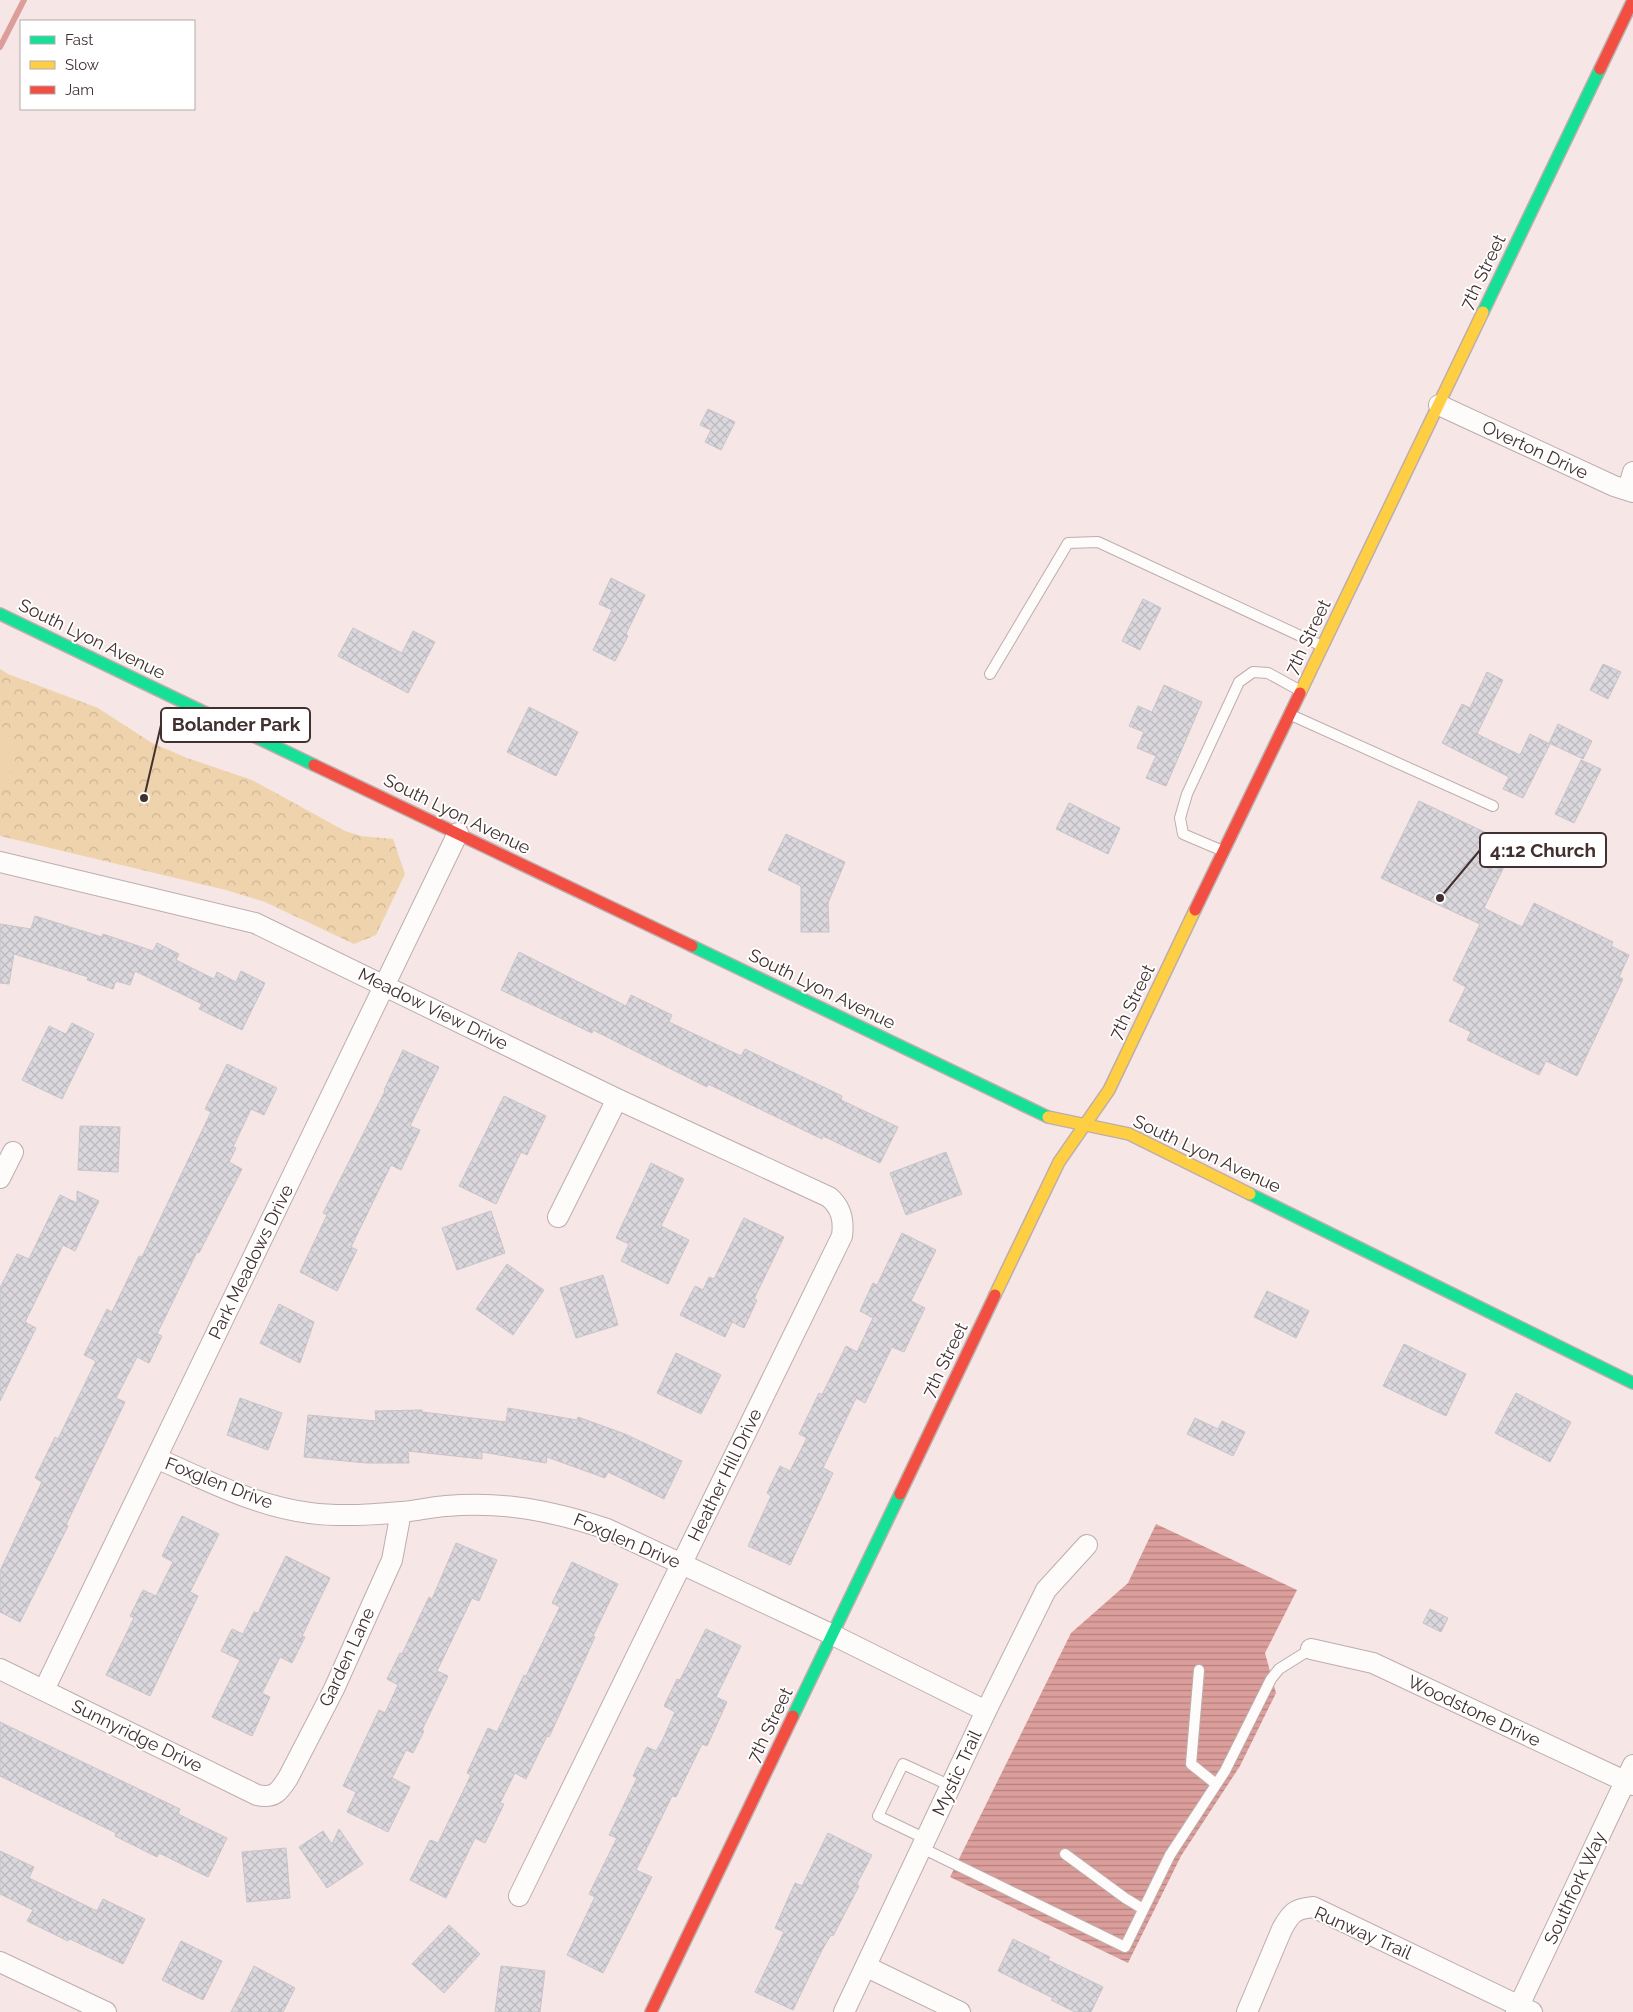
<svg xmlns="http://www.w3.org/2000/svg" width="1633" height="2012" font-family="Raleway,sans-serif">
	<defs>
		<pattern id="forest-crowns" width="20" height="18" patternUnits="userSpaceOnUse" patternTransform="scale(1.25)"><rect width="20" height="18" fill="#eed3ad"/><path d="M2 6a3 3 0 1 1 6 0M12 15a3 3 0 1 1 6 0" fill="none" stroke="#cdb595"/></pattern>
		<pattern id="water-rules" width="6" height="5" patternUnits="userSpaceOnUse" patternTransform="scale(1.25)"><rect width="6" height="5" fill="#db9e9b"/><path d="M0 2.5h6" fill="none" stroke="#b3817f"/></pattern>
		<pattern id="building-cross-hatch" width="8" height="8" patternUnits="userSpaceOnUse" patternTransform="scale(1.25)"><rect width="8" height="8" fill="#dad7dd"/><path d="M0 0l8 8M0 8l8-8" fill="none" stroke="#bcb9be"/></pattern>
	</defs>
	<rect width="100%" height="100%" fill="#f6e6e5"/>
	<path fill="url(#forest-crowns)" d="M0,669L8,674L98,708L152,743L187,758L252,780L345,831L361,836L393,839L405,874L376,935L354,944L265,902L226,890L0,836Z"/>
	<path fill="#eed3ad" d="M0,726C15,732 19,753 13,767C11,773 5,778 0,782Z"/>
	<path fill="url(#water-rules)" d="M1156,1524L1297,1590L1265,1653L1276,1693L1240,1766L1181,1856L1128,1963L950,1877L1071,1633L1128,1583Z"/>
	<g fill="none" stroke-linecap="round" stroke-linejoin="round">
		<path stroke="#db9e9b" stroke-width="6" d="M0,47L24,0"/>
	</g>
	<path fill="url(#building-cross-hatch)" stroke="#c8c4ca" d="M708,409L735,422L721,450L705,442L711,430L700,425Z
		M611,578L645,595L626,634L628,636L615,661L593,650L612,610L599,604Z
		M1143,599L1161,608L1140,650L1122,641Z
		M353,628L402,653L413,631L435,642L408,693L338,656Z
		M1603,664L1621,672L1608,699L1590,690Z
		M1487,672L1503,680L1477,734L1520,755L1530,734L1550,744L1523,798L1503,789L1509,777L1442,743L1462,704L1470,708Z
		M1164,685L1202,702L1166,786L1146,778L1156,756L1137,748L1144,732L1129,726L1138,706L1152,712Z
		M529,707L578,732L556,776L507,752Z
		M1558,724L1592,741L1583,759L1549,743Z
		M1581,760L1601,769L1574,823L1555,814Z
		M1419,801L1514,846L1484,908L1522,927L1534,903L1613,942L1611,946L1629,955L1619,977L1623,979L1577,1076L1546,1061L1539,1075L1467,1040L1471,1032L1449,1021L1466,987L1453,980L1480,924L1381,878Z
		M1069,803L1120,828L1108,854L1056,829Z
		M786,834L845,862L828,903L829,932H801V886L768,870Z
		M35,916L102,937L103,934L153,951L157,943L179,954L176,960L214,979L217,972L236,982L241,971L265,983L242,1030L199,1009L202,1004L135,971L130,985L116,981L113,989L87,980L88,977L14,954L9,984L0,983V924L31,929Z
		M519,952L626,1006L631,995L672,1015L669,1022L741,1056L745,1049L842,1096L841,1100L898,1127L880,1163L823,1136L822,1139L708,1084L707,1087L593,1030L592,1033L501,990Z
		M72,1023L94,1034L62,1099L22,1080L49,1026L66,1034Z
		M403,1050L439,1067L410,1126L420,1130L401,1170L391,1165L351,1247L357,1250L337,1291L300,1272L327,1215L323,1213L385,1091L384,1090Z
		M227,1064L277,1088L264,1115L251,1109L233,1147L236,1148L229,1162L242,1169L199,1253L197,1252L157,1334L162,1336L149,1363L137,1357L116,1398L125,1402L66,1525L68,1526L20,1622L0,1612V1571L42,1482L35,1478L55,1437L58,1439L96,1361L84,1355L107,1309L112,1312L139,1256L142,1257L211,1112L205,1109Z
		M504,1096L546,1116L527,1155L521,1152L496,1204L459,1186Z
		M80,1126L120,1127L118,1172L78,1170Z
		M946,1152L962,1194L906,1215L890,1173Z
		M651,1163L684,1179L661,1226L689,1240L668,1284L621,1261L629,1244L616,1238Z
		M77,1191L99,1201L75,1251L63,1245L25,1322L36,1328L0,1401V1288L17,1254L29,1259L60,1195L77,1203Z
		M491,1211L505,1253L457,1270L442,1228Z
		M744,1218L784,1237L754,1299L757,1300L744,1328L732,1322L725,1337L680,1315L695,1286L703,1290L709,1277L714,1279Z
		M902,1233L936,1250L911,1301L925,1308L904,1352L892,1347L865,1403L856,1398L823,1468L833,1473L790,1565L748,1546L771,1496L767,1493L780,1466L790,1471L807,1438L799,1434L819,1393L822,1395L846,1346L857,1352L873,1318L860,1311L873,1283L877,1285Z
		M507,1264L544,1290L513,1335L476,1309Z
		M603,1275L618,1325L576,1338L560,1288Z
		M1267,1291L1309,1311L1296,1338L1254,1317Z
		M279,1304L314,1322L300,1363L260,1343Z
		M1404,1344L1466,1374L1446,1416L1383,1386Z
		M676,1353L721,1375L701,1414L657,1393Z
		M1516,1393L1571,1422L1550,1462L1495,1433Z
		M240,1398L282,1413L268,1450L227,1435Z
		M508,1408L577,1420L578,1417L625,1434L682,1461L664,1499L608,1472L605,1478L547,1457L546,1463L482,1452V1459L408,1451L409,1463H367L304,1457L308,1415L376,1421L375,1411L422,1410V1412L506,1422Z
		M1195,1418L1218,1429L1222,1421L1245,1432L1233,1456L1187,1434Z
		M182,1516L219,1534L190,1592L198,1596L150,1696L106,1675L134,1618L130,1616L143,1590L156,1596L173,1562L162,1556Z
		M456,1543L497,1560L479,1601L472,1598L437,1671L448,1676L422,1730L424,1731L413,1753L406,1750L392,1778L410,1787L388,1832L347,1812L356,1792L343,1786L379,1710L385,1713L398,1685L387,1679L400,1653L402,1654L429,1597L432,1599Z
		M286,1556L330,1578L302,1636L305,1637L292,1663L280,1657L262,1693L270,1697L252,1736L212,1717L240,1660L221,1651L232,1629L243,1634L254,1612L258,1613Z
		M572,1562L618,1584L593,1636L595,1637L549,1737L547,1736L526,1779L515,1773L500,1803L504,1804L485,1843L475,1838L446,1898L410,1880L430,1840L438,1843L471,1775L467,1773L488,1728L497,1732L524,1675L526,1676L560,1607L552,1603Z
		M1430,1609L1448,1618L1441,1632L1423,1623Z
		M706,1629L741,1646L716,1697L727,1702L707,1746L702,1744L676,1797L672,1796L636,1870L652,1877L603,1973L567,1955L595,1897L589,1894L617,1838L609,1835L637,1778L633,1776L647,1747L656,1751L662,1741L675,1712L664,1706L677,1679L680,1680Z
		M0,1722L180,1809L178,1814L227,1838L208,1877L159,1853L157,1857L115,1836L116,1833L0,1776Z
		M339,1829L363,1864L327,1888L299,1847L323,1831L332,1844Z
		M828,1833L872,1855L857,1884L859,1886L833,1936L831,1935L822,1950L793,2010L755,1992L784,1932L775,1928L795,1883L802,1886Z
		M286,1848L290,1898L247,1902L242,1852Z
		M0,1851L34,1867L29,1878L97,1911L103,1899L145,1919L123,1964L70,1939L68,1941L27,1921L33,1910L0,1894Z
		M449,1925L480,1954L444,1993L412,1964Z
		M1013,1939L1050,1957L1048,1960L1103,1987L1091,2012H1075L1051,2000L1053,1998L998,1971Z
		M181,1941L222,1961L203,2000L162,1980Z
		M254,1966L295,1988L283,2012H231Z
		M501,1966L545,1971L540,2012H495Z"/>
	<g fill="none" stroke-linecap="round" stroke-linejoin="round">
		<defs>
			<path id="lane" d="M990,674L1068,543L1098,542L1322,646
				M1291,715L1493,806
				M1223,851L1183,834L1180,818L1187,794L1239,682L1253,672L1268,673L1299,690
				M1199,1670L1191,1764L1216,1784
				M926,1839L878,1816L903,1764L951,1786
				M922,1848L1125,1947L1170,1855L1225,1771L1271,1679L1279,1669L1311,1649
				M1065,1854L1125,1898L1143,1909"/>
			<path id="street" d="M1439,405L1614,486L1633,492
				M1628,490L1633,472
				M0,862L255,923L617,1099L829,1197C842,1208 844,1221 842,1236L519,1896
				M0,1178L13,1152
				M558,1217L617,1099
				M156,1458C206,1480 255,1506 310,1513C339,1517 371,1515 401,1512C416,1511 431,1507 446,1506C504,1501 553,1511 607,1529L833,1635L986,1711
				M1311,1649L1373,1663L1633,1785
				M0,1669L257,1795C274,1799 279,1792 288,1778L334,1689L392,1560L401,1512
				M44,1690L458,833
				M0,1962L106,2012
				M867,1967L960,2012
				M844,2012L986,1711L1046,1590L1087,1545
				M1247,2012L1282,1929C1291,1913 1294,1909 1313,1907L1532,2012
				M1516,2012L1633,1765"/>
			<path id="fast" d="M1483,312L1600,69
				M0,614L314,765
				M692,946L1048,1117
				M1250,1194L1633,1383
				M793,1716L900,1494"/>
			<path id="slow" d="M1300,693L1483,312
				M1048,1117L1129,1134L1250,1194
				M995,1295L1059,1162L1109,1090L1195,910"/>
			<path id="jam" d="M1600,69L1633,0
				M314,765L692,946
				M1195,910L1300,693
				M900,1494L995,1295
				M651,2012L793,1716"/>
		</defs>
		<use href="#lane" stroke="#bdaead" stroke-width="12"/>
		<use href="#street" stroke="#bdaead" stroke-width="22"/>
		<use href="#fast" stroke="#bdaead" stroke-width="14"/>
		<use href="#slow" stroke="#bdaead" stroke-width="14"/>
		<use href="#jam" stroke="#bdaead" stroke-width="14"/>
		<use href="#lane" stroke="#fefbfb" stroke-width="10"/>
		<use href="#street" stroke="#fefbfb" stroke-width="20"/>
		<use href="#fast" stroke="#16e098" stroke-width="11"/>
		<use href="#slow" stroke="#ffcf43" stroke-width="11"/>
		<use href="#jam" stroke="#f24e42" stroke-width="11"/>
	</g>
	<g text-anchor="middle" stroke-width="4" stroke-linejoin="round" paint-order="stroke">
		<g font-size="18" fill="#41302f" stroke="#fff">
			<text transform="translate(1483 272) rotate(-64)" y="6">7th Street</text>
			<text transform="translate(1535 450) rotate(25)" y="6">Overton Drive</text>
			<text transform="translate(1308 637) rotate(-64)" y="6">7th Street</text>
			<text transform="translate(92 639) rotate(26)" y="6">South Lyon Avenue</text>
			<text transform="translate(457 814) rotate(26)" y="6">South Lyon Avenue</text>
			<text transform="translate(822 989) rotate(26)" y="6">South Lyon Avenue</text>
			<text transform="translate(1132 1002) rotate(-64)" y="6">7th Street</text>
			<text transform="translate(433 1009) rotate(26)" y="6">Meadow View Drive</text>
			<text transform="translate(1207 1154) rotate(25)" y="6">South Lyon Avenue</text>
			<text transform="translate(251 1262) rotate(-64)" y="6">Park Meadows Drive</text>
			<text transform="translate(945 1360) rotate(-64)" y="6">7th Street</text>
			<text transform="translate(725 1475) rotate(-64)" y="6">Heather Hill Drive</text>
			<text transform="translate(219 1483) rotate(21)" y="6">Foxglen Drive</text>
			<text transform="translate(627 1541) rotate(23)" y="6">Foxglen Drive</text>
			<text transform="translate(347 1657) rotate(-65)" y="6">Garden Lane</text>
			<text transform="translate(1474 1711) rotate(25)" y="6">Woodstone Drive</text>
			<text transform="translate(770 1725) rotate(-64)" y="6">7th Street</text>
			<text transform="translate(137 1736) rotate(26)" y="6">Sunnyridge Drive</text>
			<text transform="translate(957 1773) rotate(-65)" y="6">Mystic Trail</text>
			<text transform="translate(1575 1888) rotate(-65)" y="6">Southfork Way</text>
			<text transform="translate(1363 1933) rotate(24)" y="6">Runway Trail</text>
		</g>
	</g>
	<path fill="none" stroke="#41302f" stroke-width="2" d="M144 798L161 725M1440 898L1480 850"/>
	<g fill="#41302f" stroke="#fff" stroke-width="2">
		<circle cx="144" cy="798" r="5"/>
		<circle cx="1440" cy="898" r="5"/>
	</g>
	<g fill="#fff" stroke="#41302f" stroke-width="2">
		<rect x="161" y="708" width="149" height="34" rx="5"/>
		<rect x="1480" y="833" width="126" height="34" rx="5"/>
	</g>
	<g font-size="19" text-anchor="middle" font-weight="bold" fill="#41302f">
		<text x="236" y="731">Bolander Park</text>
		<text x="1543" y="857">4:12 Church</text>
	</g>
	<rect x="20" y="20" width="175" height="90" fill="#ffffff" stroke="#b3acac"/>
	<rect x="30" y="36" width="25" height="8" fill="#16e098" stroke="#b3acac"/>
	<text x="65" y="45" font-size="15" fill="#41302f">Fast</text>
	<rect x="30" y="61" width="25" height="8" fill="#ffcf43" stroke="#b3acac"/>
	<text x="65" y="70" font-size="15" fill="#41302f">Slow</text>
	<rect x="30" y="86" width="25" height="8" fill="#f24e42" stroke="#b3acac"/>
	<text x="65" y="95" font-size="15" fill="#41302f">Jam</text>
</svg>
